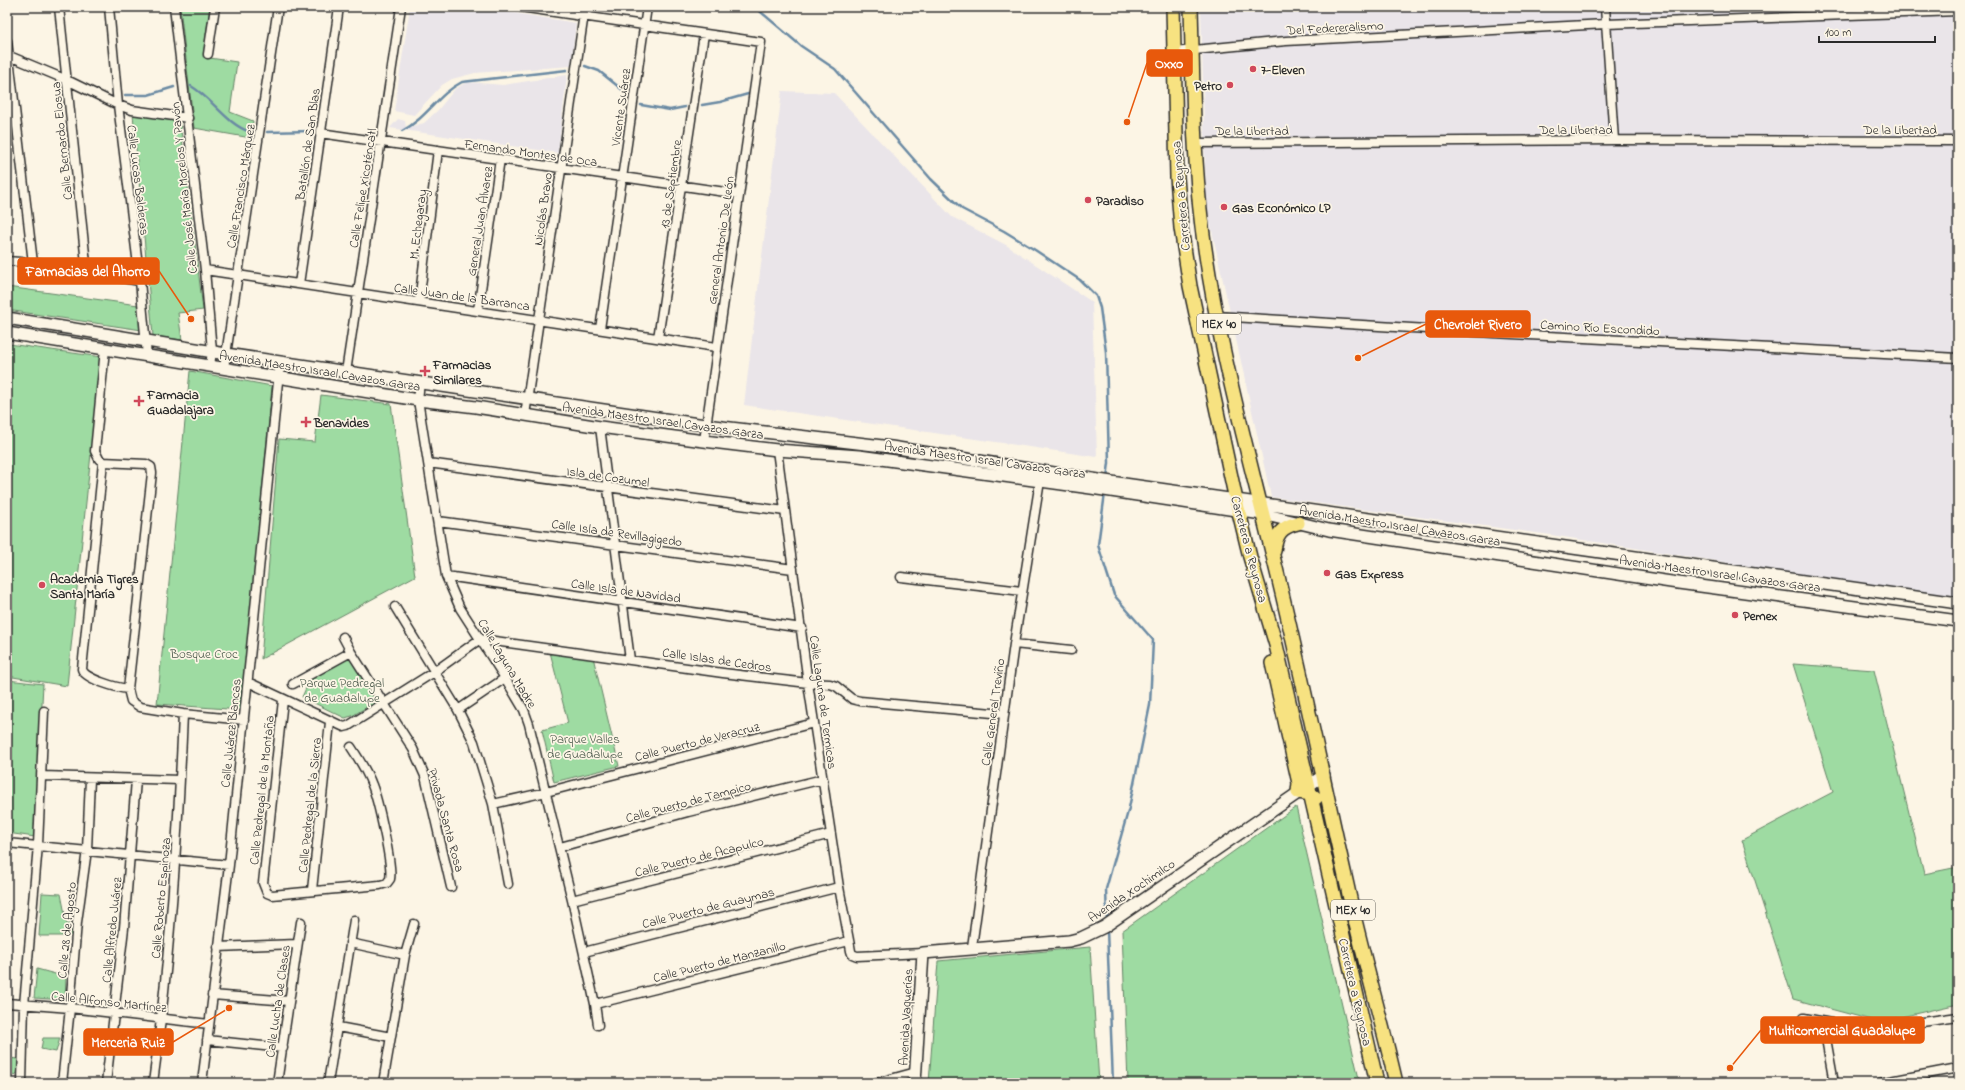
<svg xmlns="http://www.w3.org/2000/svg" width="1965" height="1090" font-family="'Indie Flower',sans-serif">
	<rect width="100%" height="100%" fill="#fcf5e5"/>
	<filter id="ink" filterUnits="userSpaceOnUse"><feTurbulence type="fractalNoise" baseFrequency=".025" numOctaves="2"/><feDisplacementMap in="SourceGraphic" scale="8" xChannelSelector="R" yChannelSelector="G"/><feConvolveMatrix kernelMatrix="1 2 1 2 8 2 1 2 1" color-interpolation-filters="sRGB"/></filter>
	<g filter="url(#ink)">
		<path fill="#eae5e9" d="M410,7H479L576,23L571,66L475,73L452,79L442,85L414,115L394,111Z
			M1201,7H1958V596L1780,571L1551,535L1271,497L1206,204Z
			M567,75L558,153L390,128L398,119L405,121L406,128L424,123L438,110L455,89L467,82L503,85Z
			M782,91L834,93L952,217L1006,245L1092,302L1097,457L744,405Z"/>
		<path fill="#9edba2" stroke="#648366" d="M180,7H210L203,57L237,62L230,112L253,121L251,138L194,128Z
			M133,114L180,122L203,310L178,313L182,340L153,336Z
			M7,287L138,305L142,330L7,310Z
			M9,344L101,357L67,686L7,676V370Z
			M190,371L272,386L242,710L157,704Z
			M321,395L391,404L415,576L261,659L279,439L315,442Z
			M550,652L593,657L619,766L554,782L542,730L568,723Z
			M350,656L377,701L352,716L345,718L302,697L310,679Z
			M1793,664L1874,670L1924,874L1958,867V1004L1879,1022L1793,999L1742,840L1833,792Z
			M7,680L43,684L35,837L7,833Z
			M1296,807L1360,1083H1128L1122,931Z
			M42,893L61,894L67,924H74L73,936H39Z
			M1090,947L1099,1083H929L938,961Z
			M37,969L66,977L65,1000L34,998Z
			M43,1038H60L56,1052L41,1049Z
			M7,1058L19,1059V1073L7,1077Z"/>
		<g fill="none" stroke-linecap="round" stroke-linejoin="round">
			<path stroke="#6b8aa3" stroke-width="2.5" d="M755,7L801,46L835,69L931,179L962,209L1004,231L1035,250L1080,280L1096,296L1100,308L1106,352L1109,463L1107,478
				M585,66L599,71L625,92
				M191,86C213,99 225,123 250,132
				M125,95H148L174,87
				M641,105L670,110L685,107
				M702,105L720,102L748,94
				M402,131C428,117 437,95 462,82L567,70
				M267,132L312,131
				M1105,493L1098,545L1114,595L1153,640L1150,705L1129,808L1106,889L1107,921
				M1107,930L1113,1083"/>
			<defs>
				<path id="street" d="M59,7L87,273
					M109,7L118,105L140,281L147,356
					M174,7L205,270L212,351L210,366
					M520,7L761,42L704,441
					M1605,7L1614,140
					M7,41L33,263
					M1174,52L1286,41L1606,24L1958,11
					M208,54L215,7
					M7,55L67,80L118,105L132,110L188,118
					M320,133L739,194
					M1194,143L1614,140L1958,141
					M7,261L33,263L140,281
					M205,270L716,347
					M299,284L339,7
					M419,302L438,150
					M478,310L500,159
					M1217,316L1493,333L1958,358
					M600,329L647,7
					M658,338L704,34
					M105,349L95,451L99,459L103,462L146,464L151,467L152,473L128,689L131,701L140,707L183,714L244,720
					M224,368L278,7
					M346,372L401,7
					M420,382L418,400L446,576L460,608L505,678L524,710L529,724L572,900L595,1004L598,1025
					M525,415L585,7
					M600,427L630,660
					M777,450L808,683L839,887L851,951L852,954L857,956L923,953
					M103,462L82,669C84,679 118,688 128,689
					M428,463L785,511
					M438,521L793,569
					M446,576L802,628
					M901,577L1022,591
					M395,607L458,710L474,742L493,804L508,884
					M343,637L351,652L413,749L425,776L451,887
					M1014,644L1071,650
					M248,682L344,727L348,726L434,672L480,639L723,673L808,683L830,684L836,686L852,699L860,701L1004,714
					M293,684L351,652
					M283,700L263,883L267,893L272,895L380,885L387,883L390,879C393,866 378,800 372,785C367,771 359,759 351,747
					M458,710L505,678
					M42,776L180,780
					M493,804L546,792L814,723
					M7,843L229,865
					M560,847L688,812L823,779
					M312,890L330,722
					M572,900L831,834
					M350,943L405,955
					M218,947L297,944
					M972,947L1014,644L1040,481
					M584,952L839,887
					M212,995L289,1001
					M7,1003L70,1008L209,1024
					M595,1004L849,941
					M1804,1018L1858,1028L1872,1029L1958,1017
					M1823,1022L1834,1083
					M338,1027L391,1037
					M207,1040L283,1048
					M22,1083L24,1005L38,845L44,711
					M62,1083L70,1008L77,922L87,850L90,779
					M106,1083L124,928L136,780
					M153,1083C170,960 178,838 183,714
					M202,1083L229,865L280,362
					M277,1083L301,922
					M328,1083L354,920
					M383,1083L405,955L414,924
					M876,1083L916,1072
					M1880,1083L1958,1068"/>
				<path id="secondary" d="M7,318L226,354L705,425L891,447L1124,484L1958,603
					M7,333L418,400L476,407L600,427L704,441L777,450L859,456L1091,488L1262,514L1329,530L1671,582L1958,621
					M915,1083L923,953L1069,941L1081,938L1104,927L1324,775"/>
				<path id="primary" d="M1173,7L1177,177L1181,228L1190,286L1236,500L1250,557L1276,645L1377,1083
					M1191,7C1193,81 1193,154 1202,227C1216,338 1247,448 1273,556C1300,665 1322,775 1347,885C1361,951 1381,1017 1396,1083
					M1274,551C1276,534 1281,527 1298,523
					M1272,663L1299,783L1298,792L1311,794L1316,798"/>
			</defs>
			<use href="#street" stroke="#2b2b2b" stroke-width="11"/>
			<use href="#secondary" stroke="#2b2b2b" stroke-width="14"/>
			<use href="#primary" stroke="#2b2b2b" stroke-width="16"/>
			<use href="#street" stroke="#fcf5e5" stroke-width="8"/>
			<use href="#secondary" stroke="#fcf5e5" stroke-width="11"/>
			<use href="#primary" stroke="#f7e281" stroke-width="13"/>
		</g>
	</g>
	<g fill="#d1495b" stroke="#fcf5e5" stroke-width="1.5">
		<circle cx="1253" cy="69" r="4"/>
		<circle cx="1230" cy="85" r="4"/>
		<circle cx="1088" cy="200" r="4"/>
		<circle cx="1224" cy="207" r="4"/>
		<path d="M423 365h4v4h4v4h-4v4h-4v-4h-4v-4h4z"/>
		<path d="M137 395h4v4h4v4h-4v4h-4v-4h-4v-4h4z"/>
		<path d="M304 416h4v4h4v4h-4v4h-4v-4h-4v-4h4z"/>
		<circle cx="1327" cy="573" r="4"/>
		<circle cx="42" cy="585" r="4"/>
		<circle cx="1735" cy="615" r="4"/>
	</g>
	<g text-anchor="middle" stroke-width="3.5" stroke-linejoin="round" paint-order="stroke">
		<g fill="#fcf5e5" stroke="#6a6863" stroke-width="1">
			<rect x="1197" y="314" width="44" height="20" rx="3"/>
			<rect x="1331" y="900" width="44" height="20" rx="3"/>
		</g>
		<g font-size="12" font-weight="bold" fill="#2b2b2b">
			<text x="1219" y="328">MEX 40</text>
			<text x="1353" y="914">MEX 40</text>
		</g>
		<g font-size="13" fill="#2b2b2b" stroke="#fcf5e5">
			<text transform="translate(1335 27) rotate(-3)" y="5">Del Federeralismo</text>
			<text transform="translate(620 107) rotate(-82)" y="5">Vicente Suárez</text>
			<text x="1576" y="134">De la Libertad</text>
			<text x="1900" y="134">De la Libertad</text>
			<text x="1252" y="135">De la Libertad</text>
			<text transform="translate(61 141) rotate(-96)" y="5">Calle Bernardo Elosua</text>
			<text transform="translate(307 144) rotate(-82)" y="5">Batallón de San Blas</text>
			<text transform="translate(531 152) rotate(8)" y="5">Fernando Montes de Oca</text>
			<text transform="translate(139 180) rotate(83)" y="5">Calle Lucas Balderas</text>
			<text transform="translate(670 184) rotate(-82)" y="5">13 de Septiembre</text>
			<text transform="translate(240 186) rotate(-81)" y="5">Calle Francisco Márquez</text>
			<text transform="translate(183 188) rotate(-96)" y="5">Calle José María Morelos Y Pavón</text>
			<text transform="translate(362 188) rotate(-81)" y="5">Calle Felipe Xicoténcatl</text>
			<text transform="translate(1180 196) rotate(-95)" y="5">Carretera a Reynosa</text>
			<text transform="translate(542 209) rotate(-82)" y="5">Nicolás Bravo</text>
			<text transform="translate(479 221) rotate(-81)" y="5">General Juan Álvarez</text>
			<text transform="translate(417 224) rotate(-83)" y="5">M. Echegaray</text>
			<text transform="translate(720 240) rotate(-82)" y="5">General Antonio De León</text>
			<text transform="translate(462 296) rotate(8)" y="5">Calle Juan de la Barranca</text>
			<text transform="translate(1600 327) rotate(3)" y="5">Camino Río Escondido</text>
			<text transform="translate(320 370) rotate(9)" y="5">Avenida Maestro Israel Cavazos Garza</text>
			<text transform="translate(663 420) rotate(8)" y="5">Avenida Maestro Israel Cavazos Garza</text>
			<text transform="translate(985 459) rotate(8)" y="5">Avenida Maestro Israel Cavazos Garza</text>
			<text transform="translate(608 476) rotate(8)" y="5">Isla de Cozumel</text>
			<text transform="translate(1400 525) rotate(9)" y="5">Avenida Maestro Israel Cavazos Garza</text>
			<text transform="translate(617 532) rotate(8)" y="5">Calle Isla de Revillagigedo</text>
			<text transform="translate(1250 549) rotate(75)" y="5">Carretera a Reynosa</text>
			<text transform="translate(1720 573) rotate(8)" y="5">Avenida Maestro Israel Cavazos Garza</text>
			<text transform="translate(626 590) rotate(8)" y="5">Calle Isla de Navidad</text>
			<text transform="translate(717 659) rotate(8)" y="5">Calle Islas de Cedros</text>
			<text transform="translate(508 663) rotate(59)" y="5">Calle Laguna Madre</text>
			<text transform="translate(824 702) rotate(82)" y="5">Calle Laguna de Termicas</text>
			<text transform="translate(992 712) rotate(-82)" y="5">Calle General Treviño</text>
			<text transform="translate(230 733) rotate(-84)" y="5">Calle Juárez Blancas</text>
			<text transform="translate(697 741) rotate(-14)" y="5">Calle Puerto de Veracruz</text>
			<text transform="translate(261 790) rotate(-84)" y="5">Calle Pedregal de la Montaña</text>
			<text transform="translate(688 801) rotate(-15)" y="5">Calle Puerto de Tampico</text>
			<text transform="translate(309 805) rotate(-84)" y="5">Calle Pedregal de la Sierra</text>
			<text transform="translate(447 820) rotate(75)" y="5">Privada Santa Rosa</text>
			<text transform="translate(699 856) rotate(-14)" y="5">Calle Puerto de Acapulco</text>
			<text transform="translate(1131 890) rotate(-34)" y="5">Avenida Xochimilco</text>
			<text transform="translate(160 898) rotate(-85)" y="5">Calle Roberto Espinoza</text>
			<text transform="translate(708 907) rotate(-14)" y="5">Calle Puerto de Guaymas</text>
			<text transform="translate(66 930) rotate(-84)" y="5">Calle 28 de Agosto</text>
			<text transform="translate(111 930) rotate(-84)" y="5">Calle Alfredo Juárez</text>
			<text transform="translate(719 961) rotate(-14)" y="5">Calle Puerto de Manzanillo</text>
			<text transform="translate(1356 992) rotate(77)" y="5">Carretera a Reynosa</text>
			<text transform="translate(109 1001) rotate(6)" y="5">Calle Alfonso Martínez</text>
			<text transform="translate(277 1001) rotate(-82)" y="5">Calle Lucha de Clases</text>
			<text transform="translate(905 1017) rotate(-87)" y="5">Avenida Vaquerías</text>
		</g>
		<g font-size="13" font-weight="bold" fill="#2b2b2b" stroke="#fcf5e5" text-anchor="start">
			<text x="1261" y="74">7-Eleven</text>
			<text x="1222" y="90" text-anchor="end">Petro</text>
			<text x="1096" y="205">Paradiso</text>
			<text x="1232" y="212">Gas Económico LP</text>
			<text x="433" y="369">Farmacias<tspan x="433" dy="15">Similares</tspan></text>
			<text x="147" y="399">Farmacia<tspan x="147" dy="15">Guadalajara</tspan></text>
			<text x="314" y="427">Benavides</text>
			<text x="1335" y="578">Gas Express</text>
			<text x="50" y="583">Academia Tigres<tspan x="50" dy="15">Santa María</tspan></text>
			<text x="1743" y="620">Pemex</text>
		</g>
		<g font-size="13" fill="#485749" stroke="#fcf5e5">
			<text x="204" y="658">Bosque Croc</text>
			<text x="342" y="687">Parque Pedregal<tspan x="342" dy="15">de Guadalupe</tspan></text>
			<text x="585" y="743">Parque Valles<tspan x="585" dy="15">de Guadalupe</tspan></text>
		</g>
	</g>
	<path fill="none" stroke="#e8590c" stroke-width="1.5" d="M1127 122L1147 63M191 319L159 271M1358 358L1426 324M1730 1068L1761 1030M229 1008L173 1042"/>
	<g fill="#e8590c" stroke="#fcf5e5" stroke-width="1.5">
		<circle cx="1127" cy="122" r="4"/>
		<circle cx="191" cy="319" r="4"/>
		<circle cx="1358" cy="358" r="4"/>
		<circle cx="1730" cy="1068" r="4"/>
		<circle cx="229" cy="1008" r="4"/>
	</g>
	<g fill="#e8590c" stroke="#e8590c" stroke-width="1.5">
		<rect x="1147" y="50" width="45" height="26" rx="4"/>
		<rect x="18" y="258" width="141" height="26" rx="4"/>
		<rect x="1426" y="311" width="104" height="26" rx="4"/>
		<rect x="1761" y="1017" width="163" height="26" rx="4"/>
		<rect x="84" y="1029" width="89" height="26" rx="4"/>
	</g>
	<g font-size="14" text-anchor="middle" font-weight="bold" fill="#fff">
		<text x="1169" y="68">Oxxo</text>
		<text x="88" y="276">Farmacias del Ahorro</text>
		<text x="1478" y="329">Chevrolet Rivero</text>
		<text x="1842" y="1035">Multicomercial Guadalupe</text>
		<text x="128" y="1047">Merceria Ruiz</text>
	</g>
	<rect width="1965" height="1090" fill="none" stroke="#fcf5e5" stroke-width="24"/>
	<rect x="12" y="12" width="1941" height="1066" fill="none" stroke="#2b2b2b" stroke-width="1.5" filter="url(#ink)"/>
	<path d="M1819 36v6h116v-6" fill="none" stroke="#2b2b2b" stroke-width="2"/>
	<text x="1825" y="36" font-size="12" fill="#2b2b2b" stroke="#fcf5e5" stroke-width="3" paint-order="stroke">100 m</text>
</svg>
